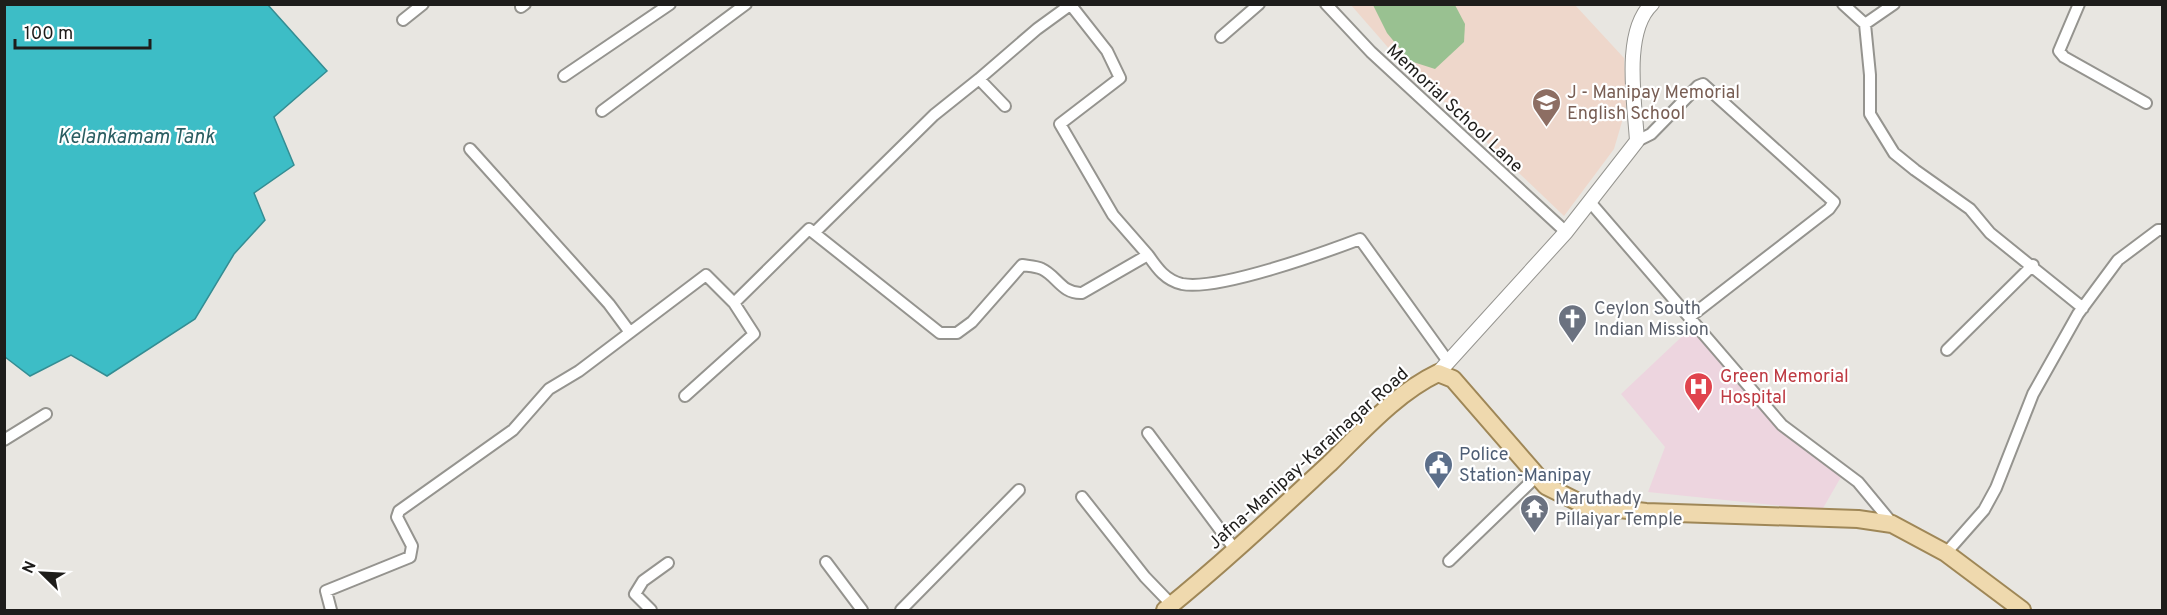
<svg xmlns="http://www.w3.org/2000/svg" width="2167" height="615" font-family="Overpass,sans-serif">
	<rect width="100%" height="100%" fill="#e8e6e1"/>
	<path fill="#eed7cb" d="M1351,5H1575L1624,58L1626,108L1614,149L1564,216L1392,52Z"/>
	<path fill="#edd5df" d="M1692,327L1777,427L1841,477L1822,510L1648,492L1665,447L1621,394Z"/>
	<path fill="#99c191" d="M1373,5H1455L1465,24L1464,42L1435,69L1410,61L1387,33Z"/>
	<path fill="#3dbdc6" stroke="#348d93" stroke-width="1.5" d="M4,5H268L327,71L274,117L294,165L254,193L265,220L234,254L195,319L107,376L71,355L30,376L5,357Z"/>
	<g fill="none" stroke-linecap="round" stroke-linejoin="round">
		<defs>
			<path id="minor" d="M1070,4L1107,51L1120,78L1060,124L1113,215L1148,255
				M1326,4L1371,52L1566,232
				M1843,4L1865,24L1894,4
				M2079,4L2059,51L2064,57L2146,103
				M521,7L525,4
				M403,20L423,4
				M1865,24L1870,75V114L1894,153L1915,170L1970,209L1990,233L2083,308
				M1221,37L1259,4
				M564,76L670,4
				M979,79L1037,29L1070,5
				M602,111L746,4
				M1637,141L1651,134L1698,86L1703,84L1834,202L1829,209L1691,316
				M470,149L609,304L629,331
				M1590,202L1782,425L1858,482L1892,523
				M814,233L934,115L979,79L1005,106
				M734,303L809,229L940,333H957L972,322L1022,265C1028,266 1036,266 1042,269C1057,276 1062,294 1082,293L1148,255C1157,268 1165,280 1182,284C1218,291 1323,253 1360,239L1447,360
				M1947,350L2033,265
				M1148,433L1236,551
				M4,440L46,414
				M1082,497L1145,577L1172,605
				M1946,553L1984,510L1996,488L2033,394L2078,314L2118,260L2158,230H2162
				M1449,561L1536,477
				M826,562L862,610
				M331,610L326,591L410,557L412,546L397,517L399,511L513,430L549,389L579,371L706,275L734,303L754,334L685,396
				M651,610L635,594L643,581L668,563
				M901,610L1019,490"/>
			<path id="tertiary" d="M1438,373L1566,232L1637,141C1635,104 1622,32 1652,4"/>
			<path id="primary" d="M1165,610C1222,564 1275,514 1329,464C1362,432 1396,393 1438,373L1453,379L1546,486L1584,505L1646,512L1858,519L1892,524L1946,553L2022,610"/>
		</defs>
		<use href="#minor" stroke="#95948f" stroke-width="14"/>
		<use href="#tertiary" stroke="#95948f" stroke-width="16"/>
		<use href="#primary" stroke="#9f8757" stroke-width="20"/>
		<use href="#minor" stroke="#fff" stroke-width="10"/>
		<use href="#tertiary" stroke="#fff" stroke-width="14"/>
		<use href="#primary" stroke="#efd9ae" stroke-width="16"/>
	</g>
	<defs>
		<symbol id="school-pin" viewBox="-11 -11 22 30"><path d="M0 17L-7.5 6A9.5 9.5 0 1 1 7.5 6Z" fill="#8d6e63" stroke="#fff"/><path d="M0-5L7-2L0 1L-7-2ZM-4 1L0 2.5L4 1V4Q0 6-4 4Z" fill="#fff"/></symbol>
		<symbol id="church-pin" viewBox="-11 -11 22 30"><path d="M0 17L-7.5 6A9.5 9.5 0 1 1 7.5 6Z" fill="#6b7280" stroke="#fff"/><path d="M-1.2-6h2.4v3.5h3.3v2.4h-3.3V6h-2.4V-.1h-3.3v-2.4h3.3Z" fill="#fff"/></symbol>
		<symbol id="hospital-pin" viewBox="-11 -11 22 30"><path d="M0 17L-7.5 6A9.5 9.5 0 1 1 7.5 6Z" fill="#e0444e" stroke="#fff"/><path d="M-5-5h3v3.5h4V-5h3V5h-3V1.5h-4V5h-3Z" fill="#fff"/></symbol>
		<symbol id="civic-pin" viewBox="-11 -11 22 30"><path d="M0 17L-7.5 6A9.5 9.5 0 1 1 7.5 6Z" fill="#5c6f8a" stroke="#fff"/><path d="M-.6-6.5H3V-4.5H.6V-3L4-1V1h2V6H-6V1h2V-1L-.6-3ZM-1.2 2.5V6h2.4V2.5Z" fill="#fff"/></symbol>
		<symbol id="temple-pin" viewBox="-11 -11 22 30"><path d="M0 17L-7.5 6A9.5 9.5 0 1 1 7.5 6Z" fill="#6b7280" stroke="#fff"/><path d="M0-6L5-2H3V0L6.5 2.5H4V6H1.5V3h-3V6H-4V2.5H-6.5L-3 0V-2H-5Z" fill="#fff"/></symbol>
	</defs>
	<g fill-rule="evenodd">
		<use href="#school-pin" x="1530" y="86" width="33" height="45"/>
		<use href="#church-pin" x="1556" y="302" width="33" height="45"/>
		<use href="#hospital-pin" x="1682" y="370" width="33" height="45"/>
		<use href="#civic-pin" x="1422" y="448" width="33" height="45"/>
		<use href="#temple-pin" x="1518" y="492" width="33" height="45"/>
	</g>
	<g text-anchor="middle" stroke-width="4.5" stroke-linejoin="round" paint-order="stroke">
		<g font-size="18" fill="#785e54" stroke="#fff" text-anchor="start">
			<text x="1567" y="98">J - Manipay Memorial<tspan x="1567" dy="21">English School</tspan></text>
		</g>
		<g font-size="18" fill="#1e1d1b" stroke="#fff">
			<text transform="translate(1455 108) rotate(43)" y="6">Memorial School Lane</text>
			<text transform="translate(1308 458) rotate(-42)" y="6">Jafna-Manipay-Karainagar Road</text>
		</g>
		<g font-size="18" fill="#5b616d" stroke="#fff" text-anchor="start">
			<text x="1594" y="314">Ceylon South<tspan x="1594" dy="21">Indian Mission</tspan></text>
			<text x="1555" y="504">Maruthady<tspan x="1555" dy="21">Pillaiyar Temple</tspan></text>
		</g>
		<g font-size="18" fill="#be3a42" stroke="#fff" text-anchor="start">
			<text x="1720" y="382">Green Memorial<tspan x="1720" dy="21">Hospital</tspan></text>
		</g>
		<g font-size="18" fill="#4e5e75" stroke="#fff" text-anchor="start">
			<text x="1459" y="460">Police<tspan x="1459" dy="21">Station-Manipay</tspan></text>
		</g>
		<g font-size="20" font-style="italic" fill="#2a5e62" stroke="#fff">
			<text x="136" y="143">Kelankamam Tank</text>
		</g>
	</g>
	<rect width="2167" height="615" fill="none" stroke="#1e1d1b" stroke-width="12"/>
	<g transform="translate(42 573) rotate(294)" stroke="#ffffff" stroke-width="4.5" paint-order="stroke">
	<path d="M0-4.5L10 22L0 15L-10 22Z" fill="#1e1d1b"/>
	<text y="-9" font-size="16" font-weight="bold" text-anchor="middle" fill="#1e1d1b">N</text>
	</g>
	<path d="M15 39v9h135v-9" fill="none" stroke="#1e1d1b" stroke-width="3"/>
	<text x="24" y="39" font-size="18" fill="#1e1d1b" stroke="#ffffff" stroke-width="4.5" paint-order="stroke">100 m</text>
</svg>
